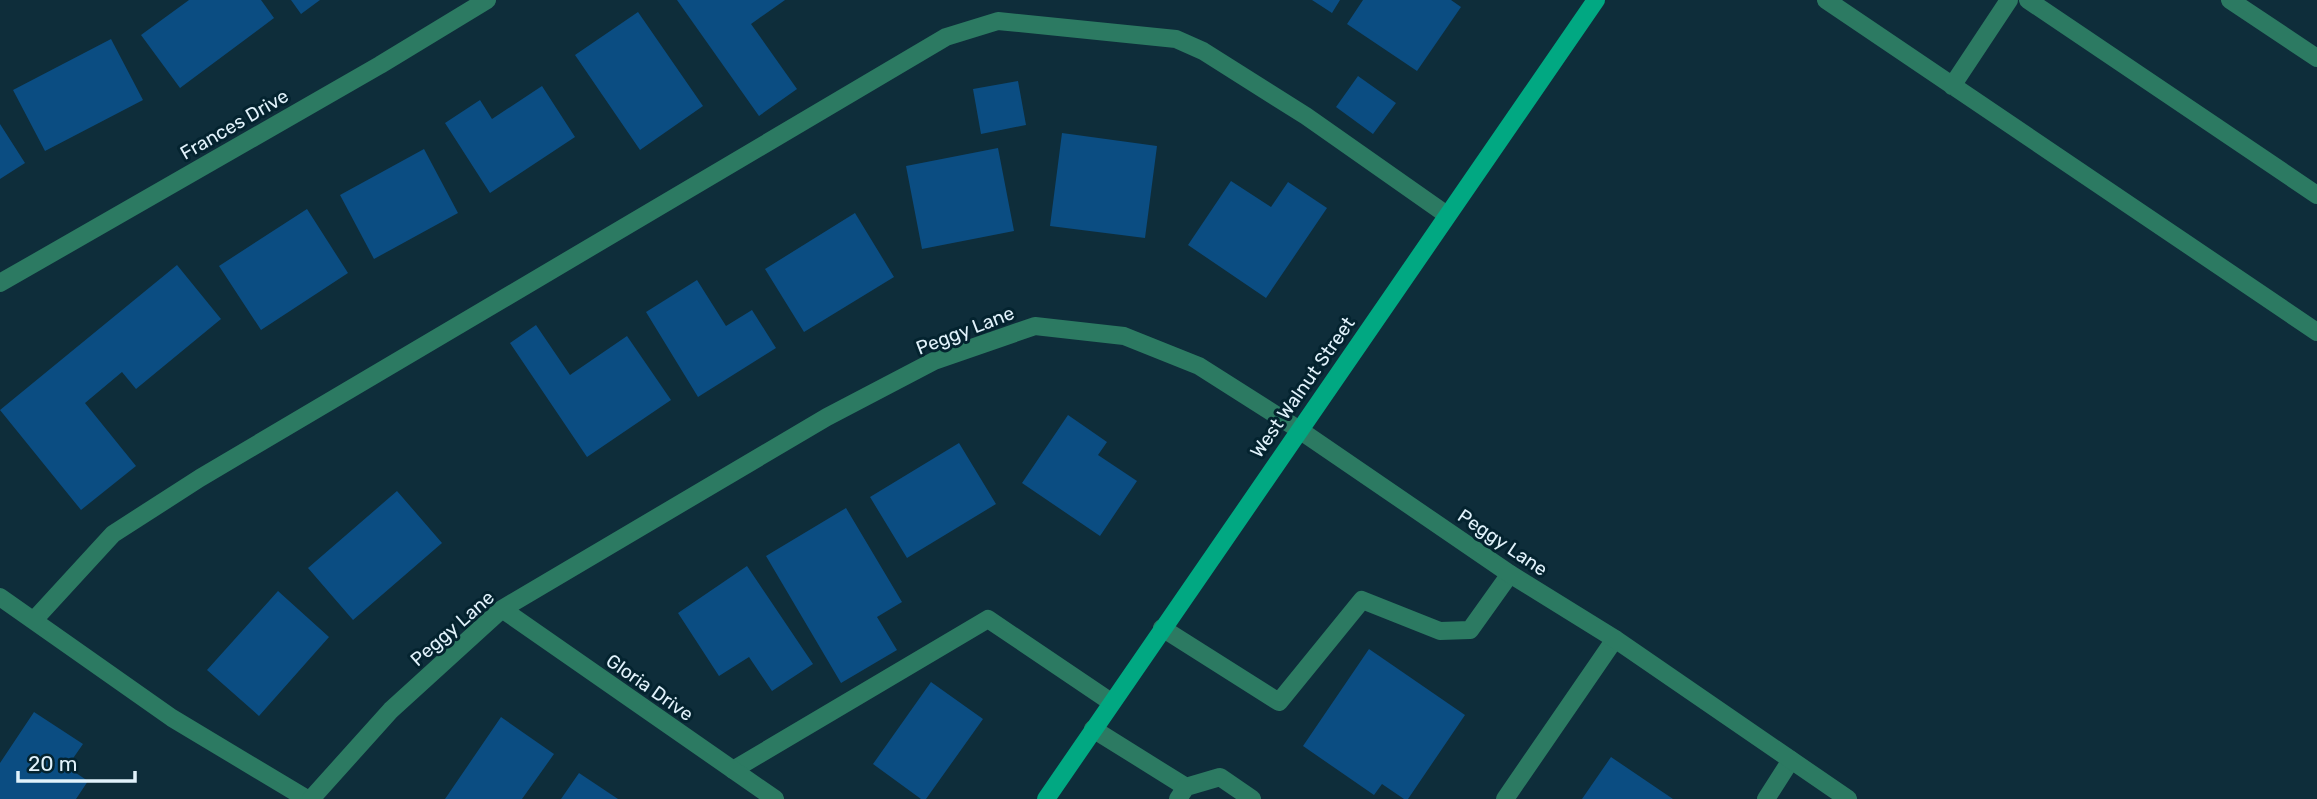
<svg xmlns="http://www.w3.org/2000/svg" width="2317" height="799" font-family="Rubik,sans-serif">
	<rect width="100%" height="100%" fill="#0e2d3a"/>
	<path fill="#0b4d82" d="M189,0H261L274,18L180,88L141,35Z
		M291,0H320L301,14Z
		M677,0H785L751,24L797,89L759,116Z
		M1312,0H1340L1332,13Z
		M1363,0H1451L1461,7L1417,71L1347,24Z
		M638,12L703,106L640,150L575,55Z
		M111,39L143,100L45,151L13,90Z
		M1358,76L1396,103L1373,134L1336,107Z
		M1018,81L1026,125L981,134L973,89Z
		M542,86L575,137L490,193L445,123L480,100L492,119Z
		M0,124L25,163L0,179Z
		M1062,133L1157,146L1145,238L1050,226Z
		M998,148L1014,231L922,249L906,166Z
		M424,149L458,213L374,259L340,195Z
		M1231,181L1271,207L1288,182L1327,208L1266,298L1188,245Z
		M307,209L348,273L261,330L219,266Z
		M855,213L894,277L804,332L765,269Z
		M177,265L221,319L136,389L122,372L85,403L136,466L81,510L0,410Z
		M697,280L726,326L752,310L776,348L698,397L646,312Z
		M536,325L570,375L627,336L671,400L587,457L510,343Z
		M1068,415L1107,442L1098,455L1137,481L1100,536L1022,483Z
		M959,443L996,504L907,558L870,497Z
		M397,491L442,543L353,620L308,568Z
		M846,508L902,602L877,617L897,650L841,683L766,556Z
		M747,566L813,664L772,691L749,657L719,676L678,613Z
		M278,591L329,637L259,716L207,670Z
		M1369,649L1465,715L1408,799H1404L1382,784L1374,795L1303,746Z
		M931,682L983,719L926,799H921L873,764Z
		M34,712L83,744L67,767L88,781L76,799H0V763Z
		M501,717L554,754L522,799H445Z
		M1611,757L1673,799H1582Z
		M579,773L618,799H561Z"/>
	<g fill="none" stroke-linecap="round" stroke-linejoin="round">
		<path stroke="#2c7a62" stroke-width="18" d="M1826,0L2317,332
			M2028,0L2317,195
			M2230,0L2317,58
			M1952,86L2009,0
			M0,597L172,718L307,799
			M34,620L113,534L200,478L946,37L998,21L1176,39L1203,51L1306,116L1447,215
			M1162,628L1279,702L1362,600L1440,631L1470,630L1510,574
			M1093,729L1186,787
			M733,770L988,619L1111,702
			M1505,799L1615,639
			M1766,799L1791,760"/>
		<path stroke="#2c7a62" stroke-width="18" d="M0,283L380,65L487,0
			M502,609L775,799
			M311,799L391,710L502,609L827,417L934,361L1035,326L1124,336L1199,366L1298,429L1510,574L1615,639L1848,799
			M1178,799L1186,787L1220,777L1252,799"/>
		<path stroke="#01a882" stroke-width="18" d="M1046,799L1596,0"/>
	</g>
	<g text-anchor="middle" stroke-width="6" stroke-linejoin="round" paint-order="stroke">
		<g font-size="19" fill="#e1f2fb" stroke="#04232f">
			<text transform="translate(234 124) rotate(-30)" y="7">Frances Drive</text>
			<text transform="translate(965 330) rotate(-21)" y="7">Peggy Lane</text>
			<text transform="translate(1302 387) rotate(-55)" y="7">West Walnut Street</text>
			<text transform="translate(1503 542) rotate(34)" y="7">Peggy Lane</text>
			<text transform="translate(452 628) rotate(-41)" y="7">Peggy Lane</text>
			<text transform="translate(650 687) rotate(35)" y="7">Gloria Drive</text>
		</g>
	</g>
	<path d="M18 771v10h117v-10" fill="none" stroke="#e1f2fb" stroke-width="3.5"/>
	<text x="28" y="771" font-size="21" fill="#e1f2fb" stroke="#04232f" stroke-width="5" paint-order="stroke">20 m</text>
</svg>
